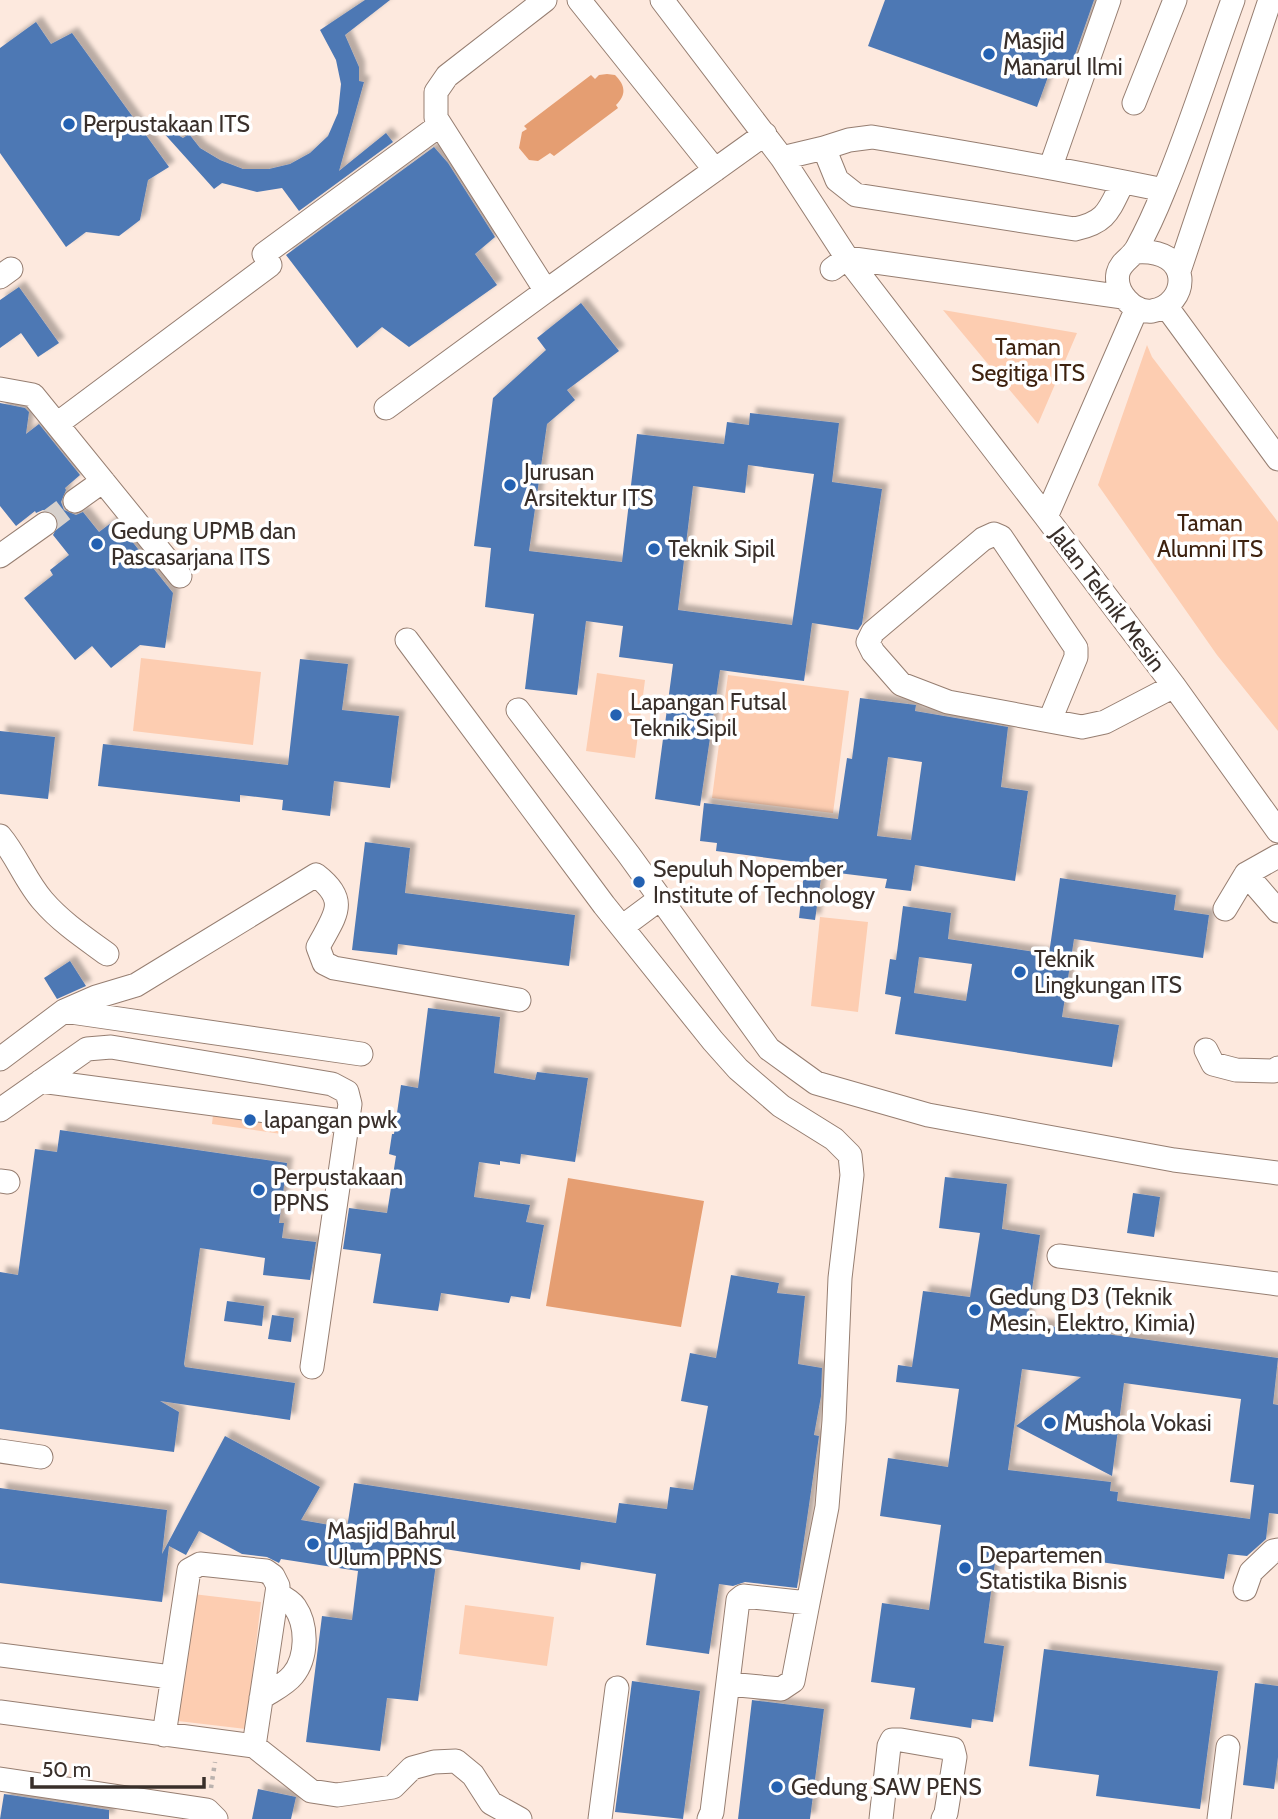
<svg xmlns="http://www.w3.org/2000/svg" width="1278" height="1819" font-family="Cabin,sans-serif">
	<defs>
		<filter id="shadow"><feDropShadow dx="6" dy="-6" stdDeviation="2" flood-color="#0004"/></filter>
	</defs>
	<rect width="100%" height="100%" fill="#fff9f6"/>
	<path fill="#fde9de" d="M0,0H1278V1819H0Z"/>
	<path fill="#fdcdb1" d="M943,310L1077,333L1038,424Z
		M1147,345L1152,357L1278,522V731L1217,655L1098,485Z
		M141,658L261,672L253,745L133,731Z
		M597,673L645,680L635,758L586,751Z
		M728,675L849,691L833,813L712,798Z
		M820,917L868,922L858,1012L811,1006Z
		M214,1106L288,1116V1135L212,1124Z
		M193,1594L261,1602L246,1729L178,1721Z
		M465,1605L554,1617L547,1666L459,1654Z"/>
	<path fill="#e59e72" d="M607,74L615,75C625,85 627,94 616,105L618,108L554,156L550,153L538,161L529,160L519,148L522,132L527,129L524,126L591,75L595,79L599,75Z
		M568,1178L704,1201L681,1327L546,1306Z"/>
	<path fill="#4e78b4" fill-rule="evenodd" filter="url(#shadow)" d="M365,0H390L345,35L359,67V81L364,82L339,171L386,133L393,142L299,211L282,188L257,192L222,183L214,189L161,130L163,126L183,138L189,134L200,148L220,160L243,169H269L290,164L310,153L328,136L338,113L341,84L336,60L320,30Z
		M885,0H1094L1070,69L1053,63L1037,107L868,46Z
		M36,22L51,44L72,33L169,167L148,180L140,220L119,236L86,232L66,247L0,153V48Z
		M434,147L448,163L495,237L475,254L497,285L409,347L382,327L357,348L286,255Z
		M19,287L59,343L38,357L21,333L0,348V300Z
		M581,303L619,351L567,390L575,400L547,424L529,551L622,562L637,434L724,444L727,422L749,425L750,413L839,423L832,482L882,489L862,624L858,630L812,623L804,681L720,670L700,806L655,799L673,664L619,657L623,626L586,621L577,695L525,689L534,614L485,607L491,548L474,546L493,398L546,350L537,338ZM748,465L814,474L792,625L678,610L693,486L745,493Z
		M0,403L25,408L29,412L26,434L39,424L80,475L65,488L66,490L61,502L64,510L76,515L83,512L99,532L115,520L173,593L165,648L140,645L111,668L92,646L75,660L24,598L53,575L50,570L69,555L53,535L59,523L57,516L51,512L43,510L36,513L35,511L16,526L0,506Z
		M300,659L348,664L342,710L399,716L390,788L334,781L330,816L282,810L283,800L240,795V802L98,786L103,744L288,765Z
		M860,698L916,705L915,711L1008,727L1001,787L1028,791L1015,881L915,865L911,891L885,888L887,879L822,871L815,920L799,918L805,863L716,851L717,843L700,841L704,803L838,819L847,758L852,759ZM888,757L922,762L911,840L877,836Z
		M0,731L55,737L48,799L0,794Z
		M365,842L410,848L405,893L575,915L569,966L398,944L397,955L352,950Z
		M1060,878L1176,895L1174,910L1209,915L1203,958L1074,939L1062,1017L1119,1025L1112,1067L895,1034L901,997L885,994L890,959L896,960L903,906L951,913L948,939L1049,954ZM919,957L972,964L966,1001L914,993Z
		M70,961L86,986L57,999L44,978Z
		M428,1008L500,1017L494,1073L535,1080L537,1072L588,1078L575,1162L521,1154L520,1164L500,1161V1165L479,1162L474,1197L530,1205L526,1222L544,1225L530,1299L511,1296L509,1303L441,1293L438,1311L373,1303L381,1254L343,1249L349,1208L387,1213L396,1156L389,1154L392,1134H394L401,1085L418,1088Z
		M60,1130L287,1163L279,1223H284L282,1238L316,1242L310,1280L263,1275L265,1258L200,1248L184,1364L185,1367L295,1383L290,1420L160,1401L179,1412L174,1452L0,1429V1272L18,1275L35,1149L57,1152Z
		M945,1177L1007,1184L1002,1229L1040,1235L1027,1323L1278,1358L1273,1404L1278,1405V1514L1269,1513L1266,1539L1247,1556L1228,1554L1224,1579L997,1548L984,1643L1004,1646L993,1722L972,1719L971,1728L910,1719L915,1688L871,1682L882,1603L929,1610L941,1525L880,1516L888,1458L948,1467L959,1389L896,1382L898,1365L912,1367L923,1291L970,1297L980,1233L939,1228ZM1022,1369L1081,1377L1016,1426L1112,1476L1124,1383L1241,1399L1230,1482L1254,1485L1250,1519L1117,1501L1118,1492L1110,1491L1111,1482L1008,1470Z
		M1133,1193L1160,1197L1154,1237L1127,1233Z
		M731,1275L779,1283L777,1293L805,1296L798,1364L822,1368L821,1396L814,1435L819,1436L797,1588L745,1582L733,1586L719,1584L709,1654L646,1645L656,1574L581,1562L580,1570L438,1548L418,1701L387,1698L380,1751L306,1742L322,1616L352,1620L358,1571L281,1559L279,1563L267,1557L242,1554L199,1531L186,1555L169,1546L162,1602L0,1583V1488L167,1510L162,1554L225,1436L320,1487L301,1520L347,1528L354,1483L616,1523L619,1503L667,1509L670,1487L693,1490L708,1406L681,1401L690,1353L716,1358Z
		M227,1301L264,1306L262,1326L224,1321Z
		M272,1315L294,1318L291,1342L268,1339Z
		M1044,1649L1218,1671L1200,1809L1096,1796L1099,1775L1029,1766Z
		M632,1681L700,1691L683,1819L615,1812Z
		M1255,1683L1278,1686V1757L1274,1789L1243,1785Z
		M752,1700L824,1709L810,1819H738Z
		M258,1789L296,1797L291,1819H252Z
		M4,1794L109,1810V1819H0Z"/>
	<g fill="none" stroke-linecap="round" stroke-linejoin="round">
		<path stroke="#d7d1cd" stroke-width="23" stroke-dasharray="23 11" stroke-linecap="butt" d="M45,524L75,501"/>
		<defs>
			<path id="minor" d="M545,0L447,76L436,92V118L546,291L765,134
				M579,0L715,170
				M662,0L782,158L847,258L1046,517
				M1134,103L1175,0
				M782,158L824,148
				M1051,166L1109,0
				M1123,182C1109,209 1108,222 1075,229L856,195L837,180L824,148L849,140L872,137C970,153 1067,170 1164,190
				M1135,252C1195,247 1189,306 1152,311C1133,313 1114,292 1118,273C1121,261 1132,258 1137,248C1147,230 1156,210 1164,190C1190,128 1210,63 1233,0
				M832,269L847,258L1123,297
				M1179,271L1270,0
				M0,277L11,269
				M1166,306L1278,459
				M1137,308L1046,517L1174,686L1278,831
				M0,389L33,395L180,576
				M386,408L546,291
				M57,424L270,265L264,254L440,125
				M75,501L103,481
				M0,556L45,524
				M407,640L604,905L713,1041L738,1069L781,1106L834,1139L850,1155L852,1175L840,1278L834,1421L827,1507L808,1603L743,1596L738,1600L712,1812L709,1819
				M518,710L629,855L769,1049L816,1083L928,1115L1174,1160L1278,1173
				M1050,720L1076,657V648L1001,537L994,534L983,539L873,632L868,642L873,652L901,684L948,702L1082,727L1105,722L1174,686
				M0,836C17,856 26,882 43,901C61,922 85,938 107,954
				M1278,856L1246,874L1278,911
				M1225,909L1246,874
				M622,927L661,898
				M64,1011L361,1054
				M1206,1050L1213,1064L1236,1070L1274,1071L1278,1068
				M0,1059L64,1011L96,997L136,985L316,875C350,901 335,915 318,947L324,963L334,968L519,1000
				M41,1081L348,1122
				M0,1110L87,1049L111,1047L332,1084L347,1092L350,1104L312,1367
				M0,1181L8,1182
				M1059,1256L1278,1284
				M0,1451L41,1457
				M1245,1589L1251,1572L1273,1551L1278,1550
				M0,1655L171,1677
				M728,1684L781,1689L793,1681L808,1603
				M261,1698C271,1691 285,1685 293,1675C307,1658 308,1626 295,1607C291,1601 283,1597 277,1594
				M0,1712L254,1746L311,1791L337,1795L393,1787L412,1768L434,1762L456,1761L473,1775L491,1803L520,1819
				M164,1735L189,1570L200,1564L266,1571L273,1576L278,1586L254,1746
				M0,1779L207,1810L216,1819
				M600,1819L617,1688
				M881,1819L889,1746L892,1740H901L953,1749L955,1757L946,1813L943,1819
				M1219,1819L1228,1747"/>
		</defs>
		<use href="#minor" stroke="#967e71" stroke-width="25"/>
		<path stroke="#bab2ae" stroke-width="4.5" stroke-dasharray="3.5 5" stroke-linecap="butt" d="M211,1788L215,1762"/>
		<use href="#minor" stroke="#fff" stroke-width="23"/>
	</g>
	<g fill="#2361b2" stroke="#fff" stroke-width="2.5">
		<circle cx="989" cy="54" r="7"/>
		<circle cx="69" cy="124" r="7"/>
		<circle cx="510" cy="485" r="7"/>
		<circle cx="97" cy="544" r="7"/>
		<circle cx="654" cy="549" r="7"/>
		<circle cx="616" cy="715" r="7"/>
		<circle cx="639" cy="882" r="7"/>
		<circle cx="1020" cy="972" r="7"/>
		<circle cx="250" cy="1120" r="7"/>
		<circle cx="259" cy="1190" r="7"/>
		<circle cx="975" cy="1310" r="7"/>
		<circle cx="1050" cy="1423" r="7"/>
		<circle cx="313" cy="1544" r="7"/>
		<circle cx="965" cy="1568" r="7"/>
		<circle cx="777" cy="1787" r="7"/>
	</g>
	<g text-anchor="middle" stroke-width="7" stroke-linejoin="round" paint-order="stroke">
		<g font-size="23" fill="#392f2a" stroke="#fff" text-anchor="start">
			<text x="1003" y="49">Masjid<tspan x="1003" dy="26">Manarul Ilmi</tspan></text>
			<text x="83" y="132">Perpustakaan ITS</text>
			<text x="524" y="480">Jurusan<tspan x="524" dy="26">Arsitektur ITS</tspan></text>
			<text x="111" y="539">Gedung UPMB dan<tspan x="111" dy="26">Pascasarjana ITS</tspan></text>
			<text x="668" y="557">Teknik Sipil</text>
			<text x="630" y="710">Lapangan Futsal<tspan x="630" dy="26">Teknik Sipil</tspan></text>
			<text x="653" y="877">Sepuluh Nopember<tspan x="653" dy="26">Institute of Technology</tspan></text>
			<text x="1034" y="967">Teknik<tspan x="1034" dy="26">Lingkungan ITS</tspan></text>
			<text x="264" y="1128">lapangan pwk</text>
			<text x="273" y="1185">Perpustakaan<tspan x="273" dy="26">PPNS</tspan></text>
			<text x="989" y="1305">Gedung D3 (Teknik<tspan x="989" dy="26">Mesin, Elektro, Kimia)</tspan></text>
			<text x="1064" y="1431">Mushola Vokasi</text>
			<text x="327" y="1539">Masjid Bahrul<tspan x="327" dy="26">Ulum PPNS</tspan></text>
			<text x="979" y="1563">Departemen<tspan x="979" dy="26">Statistika Bisnis</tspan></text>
			<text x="791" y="1795">Gedung SAW PENS</text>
		</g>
		<g font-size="23" fill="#3e220f" stroke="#fff">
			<text x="1028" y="355">Taman<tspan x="1028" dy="26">Segitiga ITS</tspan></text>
			<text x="1210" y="531">Taman<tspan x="1210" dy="26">Alumni ITS</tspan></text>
		</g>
		<g font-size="23" fill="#392f2a" stroke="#fff">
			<text transform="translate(1108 599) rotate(53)" y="8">Jalan Teknik Mesin</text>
		</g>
	</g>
	<path d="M32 1777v10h172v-10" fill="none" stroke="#392f2a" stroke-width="3.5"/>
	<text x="42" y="1777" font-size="21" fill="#392f2a" stroke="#ffffff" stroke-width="5" paint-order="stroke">50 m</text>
</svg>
